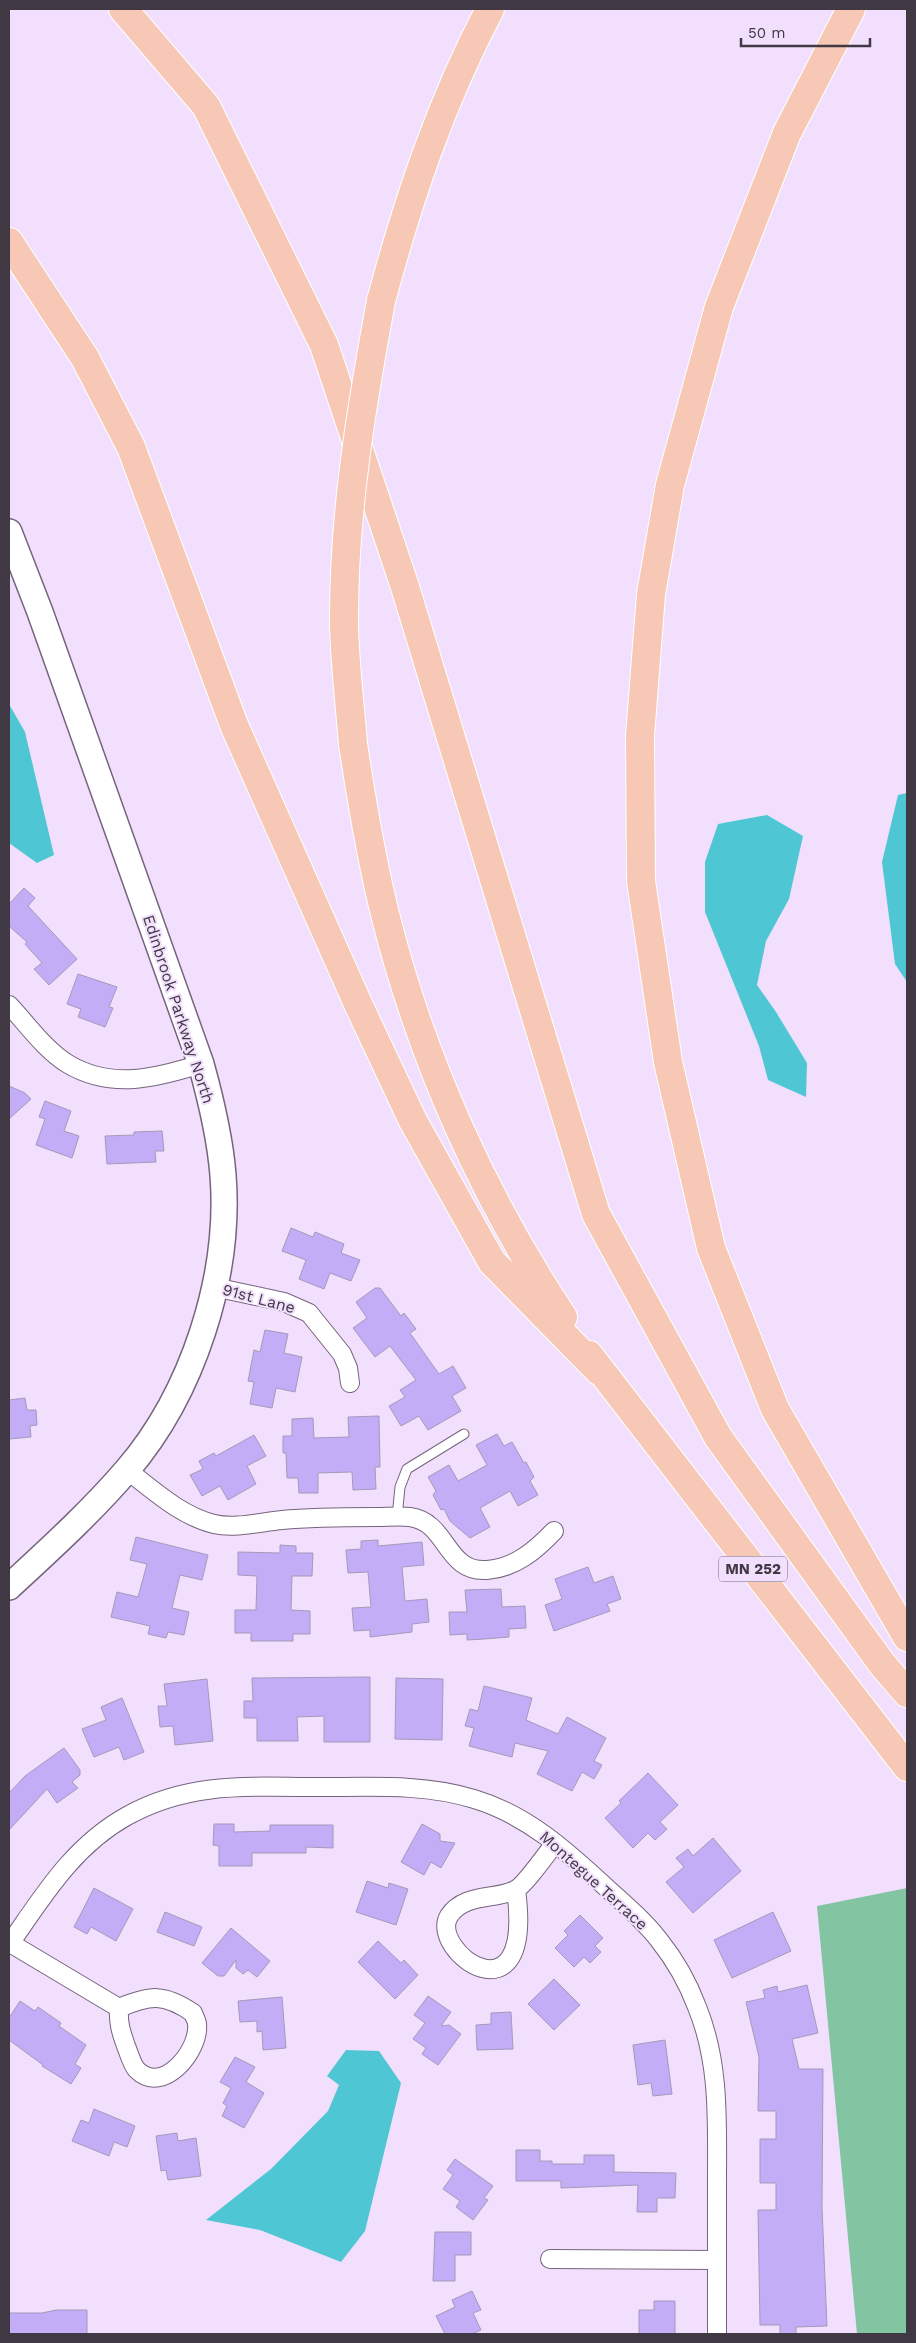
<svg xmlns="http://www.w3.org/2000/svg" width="916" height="2343" font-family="'Work Sans',sans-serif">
	<rect width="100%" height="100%" fill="#f2dffd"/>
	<path fill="#83c5a3" d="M907,1888V2334H857L817,1906Z"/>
	<path fill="#4fc6d3" d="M9,704L25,732L54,855L37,863L9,843Z
		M907,793V982L895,964L882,862L898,795Z
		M767,815L803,836L789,899L766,941L757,985L776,1012L807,1063L806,1097L768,1080L759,1046L705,912V862L718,824Z
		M346,2050L379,2051L401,2083L365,2231L341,2262L260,2230L206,2220L271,2169L328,2111L339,2085L327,2076Z"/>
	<path fill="#c3adf7" stroke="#a39ab9" d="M24,888L35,898L28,906L77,959L49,985L34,969L42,963L25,944L27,942L9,926V904Z
		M78,974L117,987L109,1007L113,1008L105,1027L78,1017L81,1009L67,1004Z
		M9,1086L25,1093L31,1099L9,1119Z
		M45,1101L71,1111L64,1131L79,1136L72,1158L36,1145L45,1119L39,1117Z
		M162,1131L164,1151H155L156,1162L107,1164L105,1136L134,1135V1132Z
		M291,1228L313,1237L315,1232L344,1244L341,1253L360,1260L351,1281L330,1273L324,1289L299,1279L306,1260L282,1251Z
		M375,1288H380L401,1316L404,1313L416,1329L410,1333L439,1374L453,1366L466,1388L452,1396L461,1411L428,1430L419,1416L401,1426L389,1406L405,1397L400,1390L416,1380L390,1346L375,1357L353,1328L367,1318L356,1302Z
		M265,1330L288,1334L284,1353L302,1357L295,1392L276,1388L272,1408L250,1404L254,1382L248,1381L254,1350L260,1352Z
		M25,1398L27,1410H36L37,1425L30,1426L31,1437L9,1439V1400Z
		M379,1416L380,1467H375L376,1489L353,1490L352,1472L318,1473V1493H299L298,1478H287L286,1453H283V1436H292V1419L313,1418L314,1438L349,1437L348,1417Z
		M497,1434L504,1446L512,1442L524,1463L526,1462L534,1477L530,1481L538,1495L518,1506L510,1491L480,1508L490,1527L470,1538L450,1521L444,1509L441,1510L433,1495L436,1491L428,1477L449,1465L458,1481L487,1465L476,1445Z
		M254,1435L266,1456L247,1466L256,1484L228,1500L220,1486L202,1496L190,1475L203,1469L199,1461L214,1453L216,1456Z
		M136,1537L208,1555L202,1580L180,1575L172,1608L189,1612L184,1635L168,1632L166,1638L148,1634L150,1626L111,1617L117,1592L138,1597L147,1564L130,1560Z
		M378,1540V1546L422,1542L424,1565L402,1567L405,1601L427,1599L429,1622L412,1624V1632L370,1637V1630L354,1631L352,1608L371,1607L368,1572L348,1573L346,1550L361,1549V1541Z
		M280,1545L296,1546V1553H313L312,1576H292L291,1610L310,1611V1634H293V1641H251V1633H235V1610H256L257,1576L238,1575V1552L280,1553Z
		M588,1567L594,1583L613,1576L621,1599L607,1604L610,1611L554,1631L545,1605L562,1599L555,1579Z
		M501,1589L502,1607L525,1606L526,1628L509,1629V1637L484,1639L467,1640V1634L450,1635L449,1612H467L465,1590Z
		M370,1677V1742H324V1716L297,1717L298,1741H257V1718H244V1701H253L252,1678Z
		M396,1678L443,1679L442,1740L395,1739Z
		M207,1679L213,1741L175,1745L173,1726L160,1727L158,1706H167L164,1684Z
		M484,1686L532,1698L526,1720L558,1734L567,1717L606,1738L594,1761L602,1765L594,1779L582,1772L572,1791L537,1774L548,1751L515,1743L512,1757L469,1746L474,1728L465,1726L470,1709L478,1711Z
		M122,1698L144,1752L124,1760L119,1747L94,1757L82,1729L106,1720L101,1707Z
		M64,1748L80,1770V1775L72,1782L78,1788L57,1803L47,1789L9,1830V1793L25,1776Z
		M648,1773L678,1805L660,1822L667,1829L655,1840L648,1833L633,1848L605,1818L621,1803L619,1801Z
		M214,1824H234V1832L270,1831V1825H333V1848L306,1847V1853H252V1866H219V1846L213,1845Z
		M422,1824L440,1834V1841L455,1843L441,1868L431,1862L424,1875L401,1862Z
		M713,1838L741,1871L693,1913L666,1882L684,1867L676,1858L688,1849L693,1856Z
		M367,1881L388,1888L389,1883L408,1889L396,1925L356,1912Z
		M94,1888L133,1909L116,1941L91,1927L87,1934L74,1927Z
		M165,1912L202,1927L194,1946L157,1932Z
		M773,1912L791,1951L732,1978L714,1940Z
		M580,1915L603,1938L595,1946L601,1952L590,1963L584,1957L574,1967L555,1948L568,1935L564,1931Z
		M231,1928L270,1961L257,1977L248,1970L243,1974L236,1968V1960L224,1976H218L202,1963Z
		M378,1941L401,1963L404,1960L418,1975L395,1999L358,1962Z
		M554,1979L580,2005L554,2030L528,2004Z
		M807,1985L818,2033L792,2039L799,2069H823L822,2208L827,2326L796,2327V2334H780V2325H760L758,2210H776V2183H760V2139H776V2111H758L759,2057L746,2002L765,1998L763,1990L777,1986L778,1992Z
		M428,1996L451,2012L441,2026L449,2025L461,2034L438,2065L422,2054L426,2048L413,2039L425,2023L414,2015Z
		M282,1997L286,2048L263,2050L262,2031L257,2032V2021L240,2022L238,2001Z
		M20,2001L35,2011L38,2007L61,2023L59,2026L86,2045L75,2064L81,2068L71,2084L42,2066L43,2065L9,2040V2018Z
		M511,2012L513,2049L477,2050L476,2025L491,2024V2013Z
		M665,2040L672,2094L653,2096L651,2083L638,2085L633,2045Z
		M235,2057L255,2067L246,2082L264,2093L244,2128L222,2116L227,2106L223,2103L231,2088L220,2082Z
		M94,2109L135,2126L127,2147L114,2142L109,2156L72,2141L81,2120L89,2123Z
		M177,2133L178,2141L196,2138L201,2176L168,2180L166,2170L161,2171L156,2136Z
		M516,2150H540V2161H552V2164H584V2155H614V2172L676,2173L675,2198H657V2212H637L638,2185L561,2188V2181H516Z
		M455,2159L493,2186L484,2198L488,2200L473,2220L456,2207L460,2201L443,2189L453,2175L447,2170Z
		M435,2232H471V2255H455V2281H433Z
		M472,2291L481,2310L473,2313L481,2330L472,2334H445L436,2316L455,2307L452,2300Z
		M654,2301H675V2334H639V2310H654Z
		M56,2310H87V2334H9V2313H42Z"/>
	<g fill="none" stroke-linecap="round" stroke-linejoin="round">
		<defs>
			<path id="lane" d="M397,1517L400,1487L407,1469L464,1434"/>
			<path id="street" d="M9,1005C27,1024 45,1050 68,1064C112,1090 156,1078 201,1064
				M214,1287L284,1302L309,1313L342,1354L348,1368L350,1383
				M127,1470C153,1490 181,1516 214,1524C235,1529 260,1522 282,1520C313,1517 344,1517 376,1517C387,1517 400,1516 410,1517C448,1522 445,1573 487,1570C515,1568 536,1550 554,1531
				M516,1890C535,2028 428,1951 449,1916C464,1893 495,1900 515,1890C524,1886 548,1852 555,1843
				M10,1943L119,2008C150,1995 164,1993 193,2013C194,2016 197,2021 197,2024C200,2050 163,2096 137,2070C132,2065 129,2053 126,2046C121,2032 118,2023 119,2008
				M9,1945C43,1896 73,1846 127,1816C184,1784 241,1786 304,1787C360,1788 420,1782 474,1799C528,1815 569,1853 609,1890C627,1906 645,1922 659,1940C675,1960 688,1983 697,2007C720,2063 717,2122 717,2181C717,2232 717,2283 717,2334
				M550,2259L717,2260"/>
			<path id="secondary" d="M9,532L40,612L201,1064C211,1100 220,1137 223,1175C231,1276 193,1393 127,1470C91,1512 49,1550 9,1587"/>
			<path id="highway" d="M123,9L206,106L324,345L405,587L596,1214L718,1437L882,1664L907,1693
				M851,9L787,133L719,307L670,485L651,594L640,736L641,881L668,1062L711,1248L775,1409L907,1637
				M9,242L85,358L131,447L234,725L359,1006L413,1121L492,1262L599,1371
				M381,301C408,200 441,102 490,9
				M353,744C362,804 372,864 387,922C423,1062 484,1198 563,1317
				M589,1355L907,1767"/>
		</defs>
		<use href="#lane" stroke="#75647d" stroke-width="11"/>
		<use href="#street" stroke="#75647d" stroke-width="20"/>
		<use href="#secondary" stroke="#75647d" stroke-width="28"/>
		<use href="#highway" stroke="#fff" stroke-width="30"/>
		<use href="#lane" stroke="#fff" stroke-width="9"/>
		<use href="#street" stroke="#fff" stroke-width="18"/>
		<use href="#secondary" stroke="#fff" stroke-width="25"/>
		<use href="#highway" stroke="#f6c8b5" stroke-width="28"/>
		<defs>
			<path id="highway-bridge" d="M353,744C350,705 345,665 344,626C343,517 361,409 381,301"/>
		</defs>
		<use href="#highway-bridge" stroke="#fff" stroke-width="30" stroke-linecap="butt"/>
		<use href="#highway-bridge" stroke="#f6c8b5" stroke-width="28"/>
	</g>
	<g text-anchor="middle" stroke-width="4" stroke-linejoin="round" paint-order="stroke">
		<rect fill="#f2dffd" stroke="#756b7c" stroke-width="1" x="719" y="1556.5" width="68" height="25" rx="4"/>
		<g font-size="15" font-weight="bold" fill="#403944">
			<text x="753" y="1574">MN 252</text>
		</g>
		<g font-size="16" fill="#403944" stroke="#f2dffd">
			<text transform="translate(179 1009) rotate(72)" y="6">Edinbrook Parkway North</text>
			<text transform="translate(259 1298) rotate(15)" y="6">91st Lane</text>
			<text transform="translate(594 1880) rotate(42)" y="6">Montegue Terrace</text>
		</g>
	</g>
	<rect width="916" height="2343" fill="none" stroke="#403944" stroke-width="20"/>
	<path d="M741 38v8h129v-8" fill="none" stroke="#403944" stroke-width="2.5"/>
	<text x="748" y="38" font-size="15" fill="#403944" stroke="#f2dffd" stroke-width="4" paint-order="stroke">50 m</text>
</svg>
